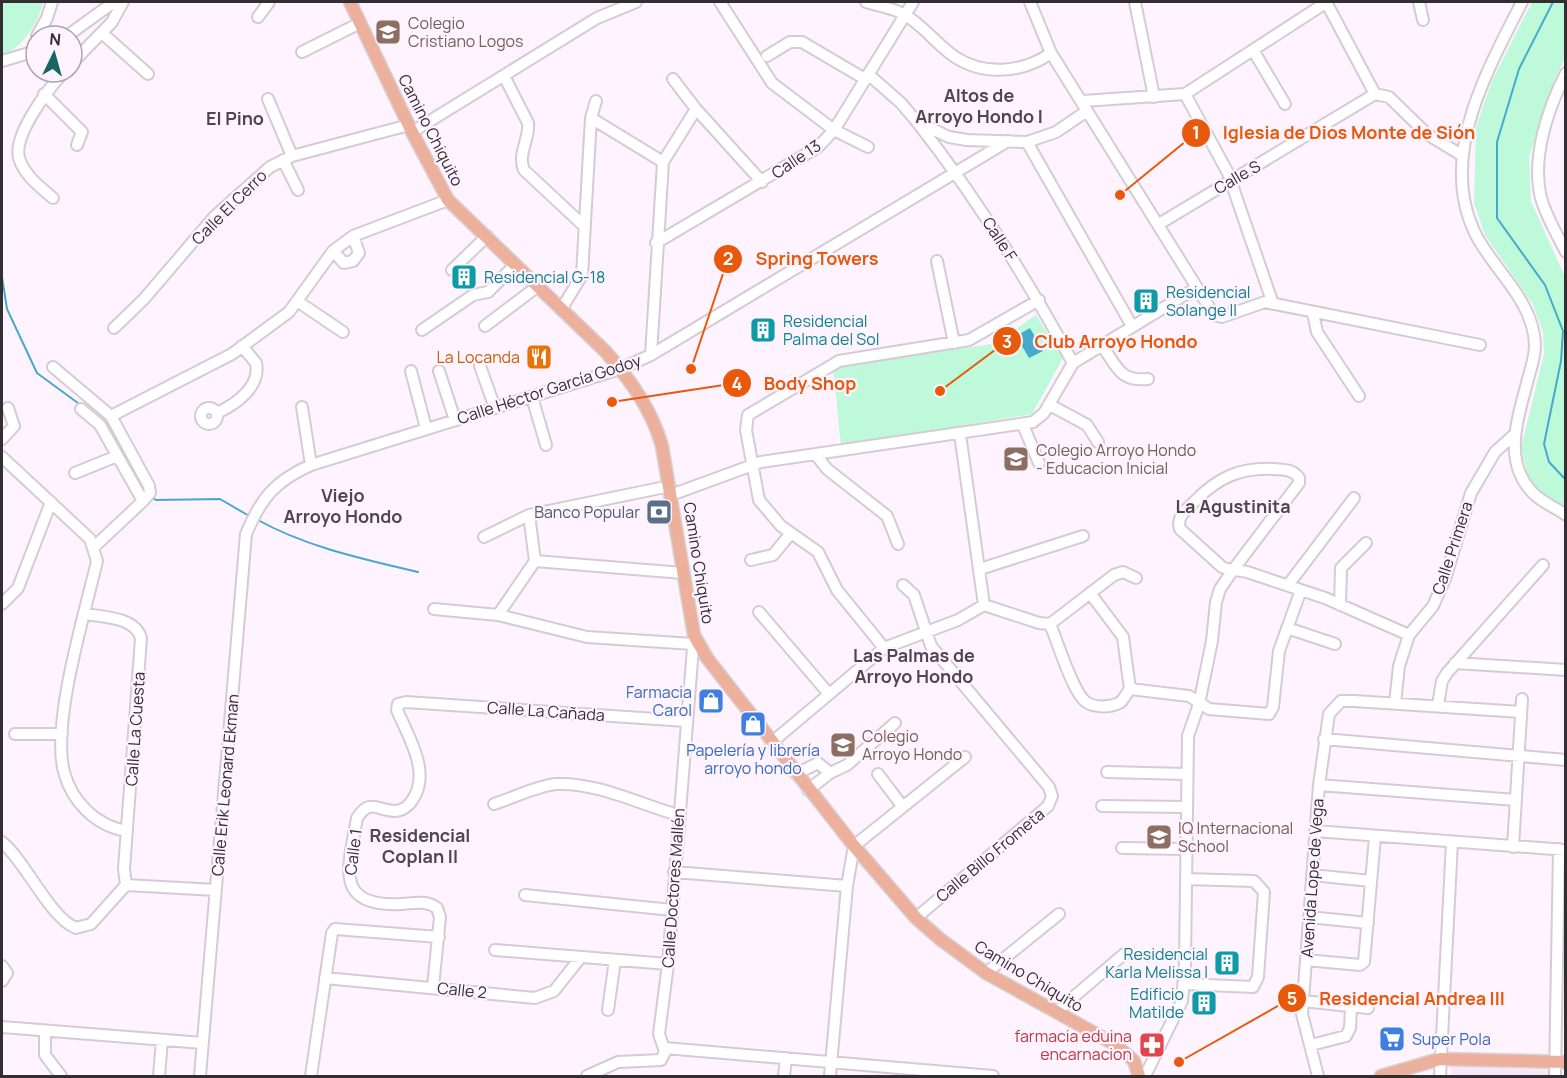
<svg xmlns="http://www.w3.org/2000/svg" width="1567" height="1078" font-family="Manrope,sans-serif">
	<rect width="100%" height="100%" fill="#fef3fe"/>
	<path fill="#f8e7f9" d="M1451,1066L1554,1070V1076H1451Z"/>
	<path fill="#bef9da" d="M2,2H43C39,22 22,49 2,55Z
		M1532,2H1565V58L1555,79L1529,157L1531,201L1565,277V507L1544,494L1529,481L1521,448L1544,354L1543,332L1532,303L1485,235L1474,203L1476,127L1492,81Z
		M1036,315L1063,358L1032,414L841,446L833,367L993,344Z"/>
	<path fill="#47a9cc" d="M1030,328L1043,351L1029,358L1016,336Z"/>
	<g fill="none" stroke-linecap="round" stroke-linejoin="round">
		<path stroke="#47a9cc" stroke-width="2" d="M1553,2L1519,69L1497,142V218L1545,285L1563,331L1561,361L1544,444L1549,462L1566,480
			M2,277L7,309L37,373L82,406
			M151,497L156,500L220,499L251,517
			M256,519C306,547 363,559 418,572"/>
		<defs>
			<path id="minor" d="M720,2L772,83L834,130L868,147
				M866,2C878,6 894,8 905,15C924,26 937,45 955,57C984,76 1023,73 1051,53
				M1030,2L1051,53L1214,315L1222,317L1265,302L1480,345
				M1135,2L1154,97
				M1326,2L1375,94
				M1419,2L1423,20
				M1522,2C1487,71 1436,159 1477,237C1495,270 1528,297 1534,335C1537,351 1532,364 1528,379C1518,418 1501,463 1535,495C1544,503 1556,508 1566,515
				M258,17L269,2
				M102,33L148,74
				M37,36L47,18L52,2
				M67,36L114,2
				M1253,50L1285,104
				M302,52L360,23
				M767,56L790,42H802L865,79
				M2,61L36,51
				M72,63L112,22L123,2
				M1566,73C1548,108 1531,158 1541,198C1546,216 1557,235 1566,252
				M868,74L901,103L917,122L949,137L967,140L1027,142L1056,132L1087,111
				M504,76L528,123C530,139 517,154 524,170L585,227
				M673,79L696,109L762,182
				M44,94L82,132L77,145
				M1185,94L1228,173L1273,304
				M268,99L292,156
				M1083,101L1185,94L1327,2
				M591,118L663,162
				M917,122C976,197 1027,279 1073,363
				M412,132L597,18L636,2
				M1027,142L1132,326
				M283,160L298,190
				M53,198C40,187 24,175 19,158C13,135 48,89 64,72
				M1159,224L1375,94L1389,97L1427,134L1463,156
				M656,243L818,147L834,130L913,2
				M333,251L344,263L353,261L359,253L353,236
				M937,261L954,343
				M452,270L487,236
				M297,301L343,332
				M562,308L582,275L591,118L596,101
				M1313,313L1317,332L1359,396
				M485,326L538,286
				M114,328L144,299L214,217L270,167L292,156L409,125
				M422,330L473,295L488,292L515,265
				M1101,344C1117,366 1119,382 1148,379
				M651,355L663,162L696,109
				M480,366L495,408
				M53,367L111,416L149,486L150,493L143,501L94,547
				M411,371L426,428
				M439,371L455,420
				M532,397L546,445
				M1050,405L1087,425L1098,442
				M302,407L311,465
				M201 416a8 8 0 1 1 16 0a8 8 0 1 1-16 0Z
				M81,409L100,425L143,501
				M217,413C236,404 261,387 256,363L242,346
				M111,416L232,354L289,312L333,251L353,236L448,200
				M1023,425L1039,463
				M960,434L984,605
				M2,439L14,426L8,408
				M816,455L827,469L887,516L898,544
				M2,457L90,539L97,561C85,613 51,723 64,772C72,802 96,826 127,831
				M75,473L117,456
				M671,495L761,462L1033,422L1044,413L1073,363L1196,288
				M484,537L529,515L670,486
				M751,560L773,555L791,533
				M535,561L683,573
				M980,569L1083,536
				M903,585L914,595L931,646L1049,787L1052,796L1048,806L916,918
				M1288,585L1354,498
				M2,604L18,588L51,502
				M1340,605L1341,568L1366,543
				M434,609L498,615L587,637L693,644
				M759,612L829,694
				M85,614C103,617 135,617 141,638L124,869L126,885
				M498,615L535,561L529,515
				M1050,624C1058,643 1070,683 1082,698C1090,709 1110,708 1121,702L1130,689L1123,637L1090,593
				M1287,628L1335,644
				M884,648L837,590L818,552L781,526L759,500L746,430L748,415L839,361L969,340L1039,300
				M1455,663L1566,670
				M1130,689L1189,696L1209,709L1269,714L1273,707L1279,651L1301,590
				M1395,703L1399,666L1409,635L1433,606L1445,579L1471,493L1495,452L1514,435
				M1438,705L1442,681L1447,673L1543,565
				M15,734H62
				M1324,739L1566,760
				M771,743L884,648L958,620L984,605L1039,623L1050,624L1114,575L1123,572L1136,578
				M1107,772L1186,774
				M796,774L818,763L830,773
				M878,774L903,807
				M1319,785L1516,800
				M808,790L830,773L847,765L895,723
				M494,804C513,798 536,786 556,784C597,782 639,804 678,815
				M1102,806L1186,807
				M1315,831L1566,850
				M2,842C26,862 50,918 76,928L91,924L126,885L216,890
				M1513,847L1522,699
				M1122,848L1186,849
				M674,872L847,886
				M1312,875L1371,881
				M525,895L672,910
				M1309,917L1368,923
				M495,950L668,964
				M1306,960L1360,965L1364,962L1375,837
				M2,966L7,973L2,981
				M986,973L1059,914
				M325,978L535,998L554,991L581,957
				M1184,984L1253,987L1258,977L1264,892L1254,881L1186,879
				M433,987L440,917L437,908C426,900 415,903 402,904C332,908 349,865 357,818C370,798 376,810 394,811C402,811 409,806 413,799C431,772 408,736 397,710L398,704L406,702L686,721
				M1303,1001L1368,1008
				M608,1010L615,960
				M1056,1012L1124,954
				M2,1027L203,1043
				M45,1031V1055L61,1076
				M1311,1045L1346,1036L1350,1028L1351,1007
				M665,1048L993,1076
				M159,1076L162,1040
				M200,1076L246,534C261,498 275,481 311,465L620,369L651,355L1008,141
				M311,1076L332,933L335,929L439,937
				M587,1076L618,1062L661,1060L665,1052L659,1034L668,964L694,635
				M784,1076L786,1058
				M830,1076L847,886L854,846L965,757
				M1145,1076L1182,1001L1185,963L1188,736L1199,704L1212,641L1216,602L1220,589L1233,570L1299,483V478C1293,469 1284,470 1274,469C1240,467 1217,478 1194,502C1186,510 1176,517 1180,529L1222,567C1230,571 1239,570 1247,572L1325,598L1409,635
				M1318,1076L1302,1014L1319,785L1329,714L1341,701H1354L1521,712
				M1440,1076L1452,842
				M1555,1076L1559,849"/>
			<path id="major" d="M350,2L412,132L448,200L606,352C631,381 652,410 662,446L694,635L707,658L854,846L916,918L940,939L986,973L1116,1045L1134,1061L1139,1076
				M1381,1076L1440,1059L1566,1062"/>
		</defs>
		<use href="#minor" stroke="#d5cbd5" stroke-width="14"/>
		<use href="#major" stroke="#d6d5d6" stroke-width="15"/>
		<use href="#minor" stroke="#fff" stroke-width="10"/>
		<use href="#major" stroke="#ecb09d" stroke-width="12"/>
	</g>
	<defs>
		<symbol id="school-square" viewBox="-11 -11 22 22"><rect x="-9" y="-9" width="18" height="18" rx="4" fill="#8d6e63" stroke="#fef3fe"/><path d="M0-5L7-2L0 1L-7-2ZM-4 1L0 2.5L4 1V4Q0 6-4 4Z" fill="#fff"/></symbol>
		<symbol id="building-square" viewBox="-11 -11 22 22"><rect x="-9" y="-9" width="18" height="18" rx="4" fill="#0f9aa8" stroke="#fef3fe"/><path d="M-4-6H4V6H1V3H-1V6H-4ZM-2.5-4.3h1.7v1.8h-1.7ZM.8-4.3h1.7v1.8H.8ZM-2.5-1h1.7V.8h-1.7ZM.8-1h1.7V.8H.8Z" fill="#fff"/></symbol>
		<symbol id="restaurant-square" viewBox="-11 -11 22 22"><rect x="-9" y="-9" width="18" height="18" rx="4" fill="#e8710a" stroke="#fef3fe"/><path d="M-5-6h1v4h1v-4h1v4h1v-4h1v5L-1.5 .5V6h-2V.5L-5-1ZM5-6V6H3V1.5H1.5Q1.5-4 5-6Z" fill="#fff"/></symbol>
		<symbol id="bank-square" viewBox="-11 -11 22 22"><rect x="-9" y="-9" width="18" height="18" rx="4" fill="#5c6f8a" stroke="#fef3fe"/><path d="M-6-4H6V4H-6ZM0-2.3a2.3 2.3 0 1 0 0 4.6a2.3 2.3 0 1 0 0-4.6Z" fill="#fff"/></symbol>
		<symbol id="shop-square" viewBox="-11 -11 22 22"><rect x="-9" y="-9" width="18" height="18" rx="4" fill="#3f7fe0" stroke="#fef3fe"/><path d="M-5-2.5h2.3a2.7 3.5 0 0 1 5.4 0H5L5.5 6h-11ZM-1.5-2.5h3a1.5 2.3 0 0 0-3 0Z" fill="#fff"/></symbol>
		<symbol id="supermarket-square" viewBox="-11 -11 22 22"><rect x="-9" y="-9" width="18" height="18" rx="4" fill="#3f7fe0" stroke="#fef3fe"/><path d="M-6-5.5h2.5l.6 2H6L4.5 2H-2.5L-4.4-4H-6ZM-1.5 3.2a1.3 1.3 0 1 0 .1 0ZM3 3.2a1.3 1.3 0 1 0 .1 0Z" fill="#fff"/></symbol>
		<symbol id="pharmacy-square" viewBox="-11 -11 22 22"><rect x="-9" y="-9" width="18" height="18" rx="4" fill="#e0444e" stroke="#fef3fe"/><path d="M-2-6h4v4h4v4h-4v4h-4v-4h-4v-4h4Z" fill="#fff"/></symbol>
	</defs>
	<g fill-rule="evenodd">
		<use href="#school-square" x="373" y="17" width="30" height="30"/>
		<use href="#building-square" x="449" y="262" width="30" height="30"/>
		<use href="#building-square" x="1131" y="286" width="30" height="30"/>
		<use href="#building-square" x="748" y="315" width="30" height="30"/>
		<use href="#restaurant-square" x="524" y="342" width="30" height="30"/>
		<use href="#school-square" x="1001" y="444" width="30" height="30"/>
		<use href="#bank-square" x="644" y="497" width="30" height="30"/>
		<use href="#shop-square" x="696" y="686" width="30" height="30"/>
		<use href="#shop-square" x="738" y="709" width="30" height="30"/>
		<use href="#school-square" x="828" y="730" width="30" height="30"/>
		<use href="#school-square" x="1144" y="822" width="30" height="30"/>
		<use href="#building-square" x="1212" y="948" width="30" height="30"/>
		<use href="#building-square" x="1189" y="988" width="30" height="30"/>
		<use href="#supermarket-square" x="1377" y="1024" width="30" height="30"/>
		<use href="#pharmacy-square" x="1137" y="1030" width="30" height="30"/>
	</g>
	<g text-anchor="middle" stroke-width="4.5" stroke-linejoin="round" paint-order="stroke">
		<g font-size="16" fill="#785e54" stroke="#fef3fe" text-anchor="start">
			<text x="408" y="29">Colegio<tspan x="408" dy="18">Cristiano Logos</tspan></text>
			<text x="1036" y="456">Colegio Arroyo Hondo<tspan x="1036" dy="18">- Educacion Inicial</tspan></text>
			<text x="862" y="742">Colegio<tspan x="862" dy="18">Arroyo Hondo</tspan></text>
			<text x="1178" y="834">IQ Internacional<tspan x="1178" dy="18">School</tspan></text>
		</g>
		<g font-size="16" fill="#322e32" stroke="#fef3fe">
			<text transform="translate(431 130) rotate(63)" y="6">Camino Chiquito</text>
			<text transform="translate(796 159) rotate(-34)" y="6">Calle 13</text>
			<text transform="translate(1237 177) rotate(-30)" y="6">Calle S</text>
			<text transform="translate(229 207) rotate(-45)" y="6">Calle El Cerro</text>
			<text transform="translate(1000 239) rotate(57)" y="6">Calle F</text>
			<text transform="translate(549 389) rotate(-18)" y="6">Calle Héctor García Godoy</text>
			<text transform="translate(1452 548) rotate(-72)" y="6">Calle Primera</text>
			<text transform="translate(699 563) rotate(81)" y="6">Camino Chiquito</text>
			<text transform="translate(546 711) rotate(4)" y="6">Calle La Cañada</text>
			<text transform="translate(135 729) rotate(-86)" y="6">Calle La Cuesta</text>
			<text transform="translate(225 785) rotate(-85)" y="6">Calle Erik Leonard Ekman</text>
			<text transform="translate(353 852) rotate(-83)" y="6">Calle 1</text>
			<text transform="translate(990 855) rotate(-40)" y="6">Calle Billo Frometa</text>
			<text transform="translate(1312 878) rotate(-86)" y="6">Avenida Lope de Vega</text>
			<text transform="translate(673 888) rotate(-86)" y="6">Calle Doctores Mallén</text>
			<text transform="translate(1029 976) rotate(31)" y="6">Camino Chiquito</text>
			<text transform="translate(462 990) rotate(6)" y="6">Calle 2</text>
		</g>
		<g font-size="16" fill="#0d838f" stroke="#fef3fe" text-anchor="start">
			<text x="484" y="283">Residencial G-18</text>
			<text x="1166" y="298">Residencial<tspan x="1166" dy="18">Solange II</tspan></text>
			<text x="783" y="327">Residencial<tspan x="783" dy="18">Palma del Sol</tspan></text>
			<text x="1208" y="960" text-anchor="end">Residencial<tspan x="1208" dy="18">Karla Melissa I</tspan></text>
			<text x="1184" y="1000" text-anchor="end">Edificio<tspan x="1184" dy="18">Matilde</tspan></text>
		</g>
		<g font-size="16" fill="#c56008" stroke="#fef3fe" text-anchor="end">
			<text x="520" y="363">La Locanda</text>
		</g>
		<g font-size="16" fill="#4e5e75" stroke="#fef3fe" text-anchor="end">
			<text x="640" y="518">Banco Popular</text>
		</g>
		<g font-size="16" fill="#366cbe" stroke="#fef3fe" text-anchor="end">
			<text x="692" y="698">Farmacia<tspan x="692" dy="18">Carol</tspan></text>
			<text x="753" y="756" text-anchor="middle">Papelería y librería<tspan x="753" dy="18">arroyo hondo</tspan></text>
			<text x="1412" y="1045" text-anchor="start">Super Pola</text>
		</g>
		<g font-size="16" fill="#be3a42" stroke="#fef3fe" text-anchor="end">
			<text x="1132" y="1042">farmacia eduina<tspan x="1132" dy="18">encarnacion</tspan></text>
		</g>
		<g font-size="18" font-weight="bold" fill="#4f474f" stroke="#fef3fe">
			<text x="979" y="102">Altos de<tspan x="979" dy="21">Arroyo Hondo I</tspan></text>
			<text x="235" y="125">El Pino</text>
			<text x="343" y="502">Viejo<tspan x="343" dy="21">Arroyo Hondo</tspan></text>
			<text x="1233" y="513">La Agustinita</text>
			<text x="914" y="662">Las Palmas de<tspan x="914" dy="21">Arroyo Hondo</tspan></text>
			<text x="420" y="842">Residencial<tspan x="420" dy="21">Coplan II</tspan></text>
		</g>
	</g>
	<path fill="none" stroke="#e8590c" stroke-width="2" d="M1120 195L1196 133M691 369L728 259M940 391L1007 341M612 402L737 383M1179 1062L1292 998"/>
	<g fill="#e8590c" stroke="#fef3fe" stroke-width="2">
		<circle cx="1120" cy="195" r="6"/>
		<circle cx="691" cy="369" r="6"/>
		<circle cx="940" cy="391" r="6"/>
		<circle cx="612" cy="402" r="6"/>
		<circle cx="1179" cy="1062" r="6"/>
		<circle cx="1196" cy="133" r="15"/>
		<circle cx="728" cy="259" r="15"/>
		<circle cx="1007" cy="341" r="15"/>
		<circle cx="737" cy="383" r="15"/>
		<circle cx="1292" cy="998" r="15"/>
	</g>
	<g font-size="18" text-anchor="middle" font-weight="bold" fill="#fff">
		<text x="1196" y="139">1</text>
		<text x="728" y="265">2</text>
		<text x="1007" y="348">3</text>
		<text x="737" y="390">4</text>
		<text x="1292" y="1005">5</text>
	</g>
	<g font-size="18" text-anchor="middle" font-weight="bold" fill="#e8590c" stroke="#fef3fe" stroke-width="4.5" stroke-linejoin="round" paint-order="stroke">
		<text x="1349" y="139">Iglesia de Dios Monte de Sión</text>
		<text x="817" y="265">Spring Towers</text>
		<text x="1116" y="348">Club Arroyo Hondo</text>
		<text x="810" y="390">Body Shop</text>
		<text x="1412" y="1005">Residencial Andrea III</text>
	</g>
	<rect width="1567" height="1078" fill="none" stroke="#322e32" stroke-width="6"/>
	<g transform="translate(54 54) rotate(5)"><circle r="28" fill="#fef3fe" stroke="#aca4ac" stroke-width="1.5"/>
	<path d="M0-4.5L10 22L0 15L-10 22Z" fill="#186661"/>
	<text y="-9" font-size="16" font-weight="bold" text-anchor="middle" fill="#322e32">N</text>
	</g>
</svg>
